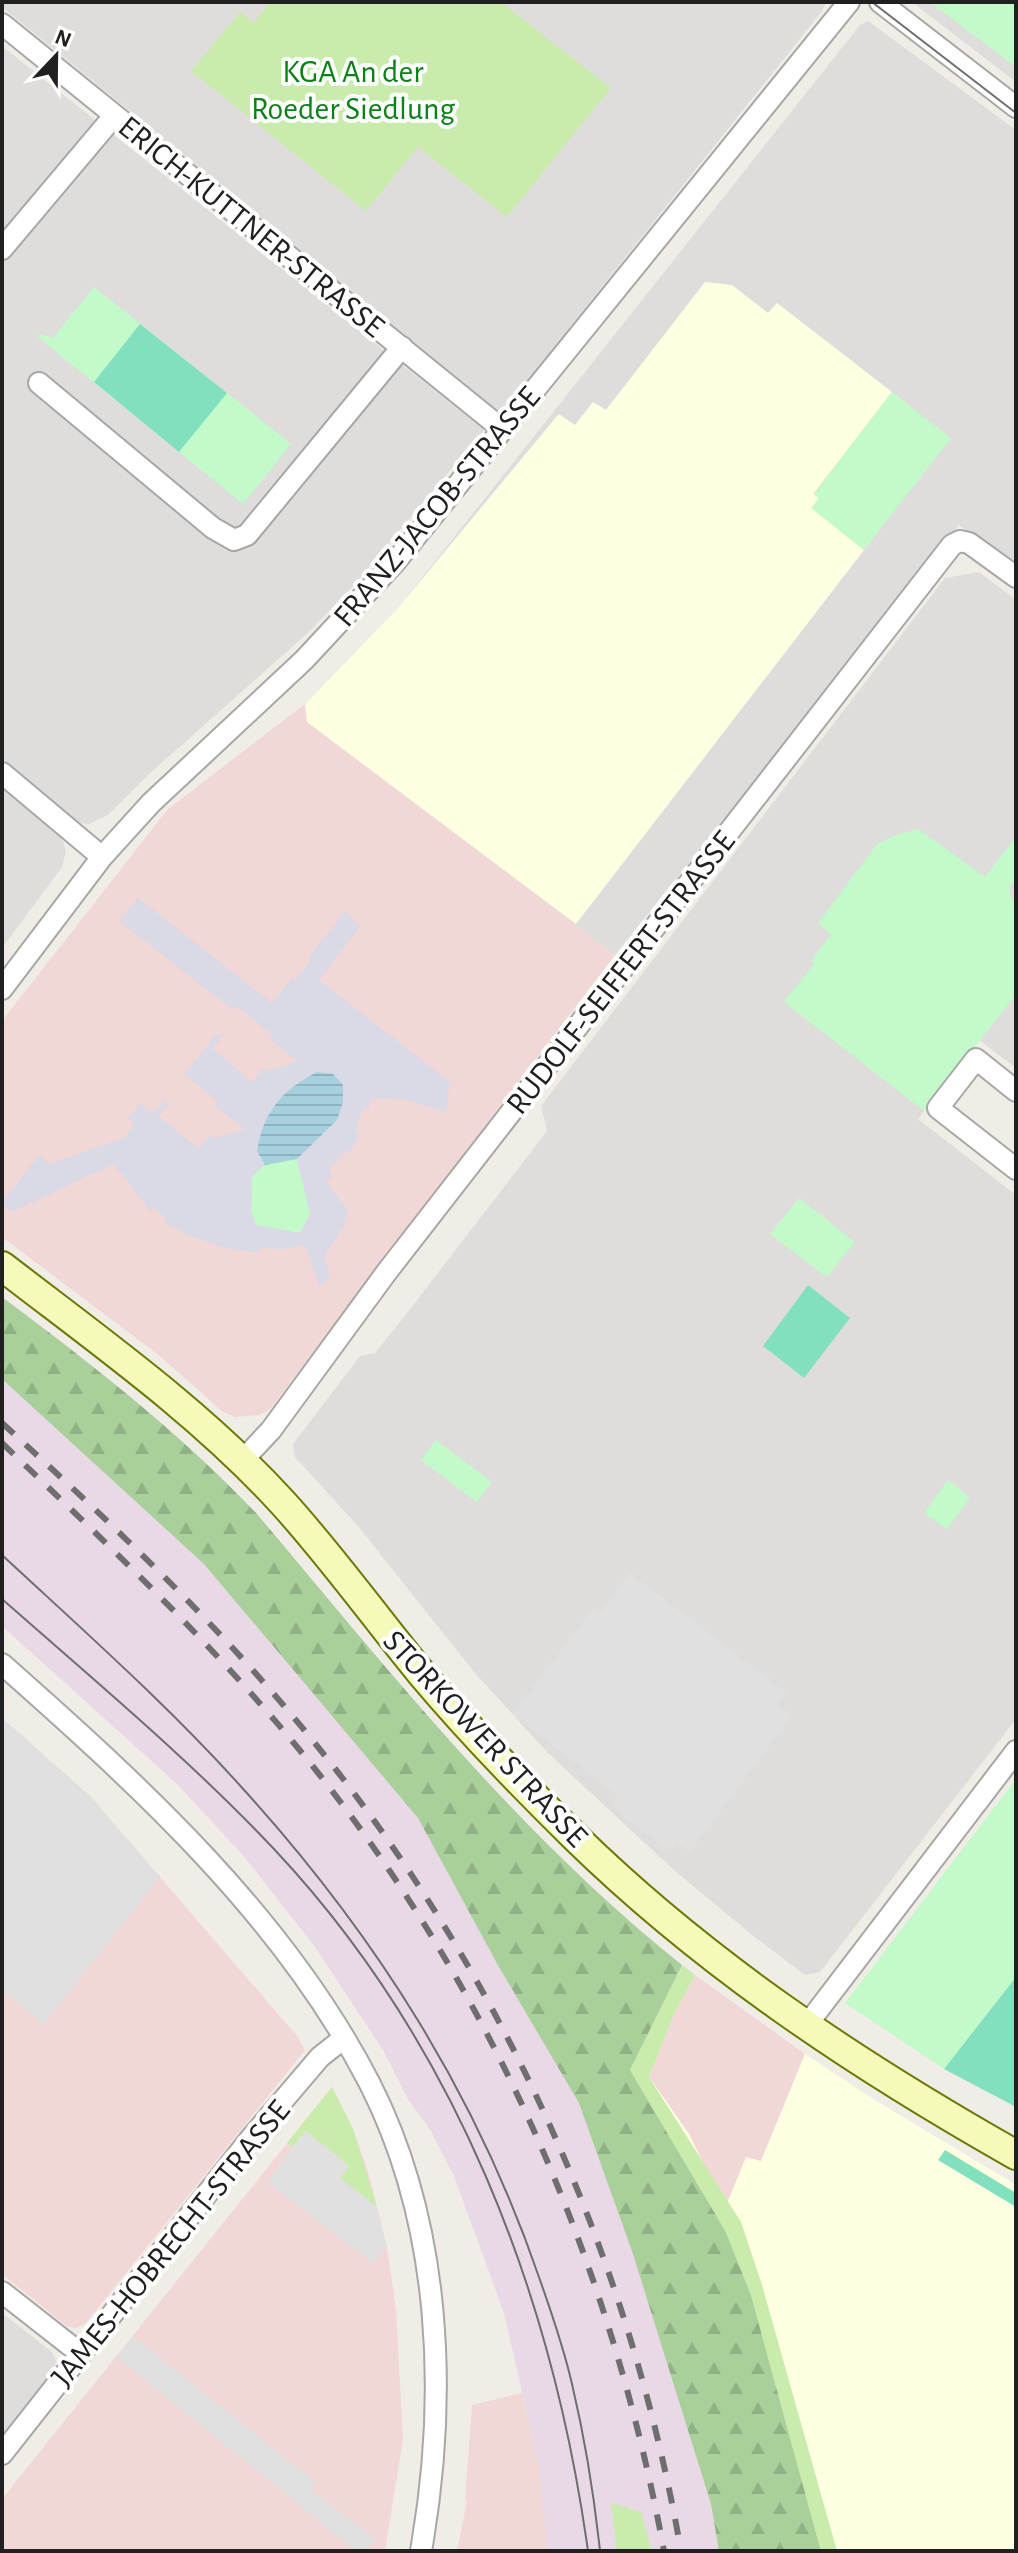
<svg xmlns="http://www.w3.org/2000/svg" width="1018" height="2553" font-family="'Alegreya Sans',sans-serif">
	<defs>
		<pattern id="forest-firs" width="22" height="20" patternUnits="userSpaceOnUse" patternTransform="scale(2)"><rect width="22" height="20" fill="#a9d09a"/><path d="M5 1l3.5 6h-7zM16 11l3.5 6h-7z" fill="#91b284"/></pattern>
		<pattern id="water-rules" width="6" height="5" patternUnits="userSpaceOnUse" patternTransform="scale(2)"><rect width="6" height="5" fill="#a6d0de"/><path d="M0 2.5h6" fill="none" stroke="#8fb2be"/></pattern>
	</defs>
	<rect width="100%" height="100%" fill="#f0ede6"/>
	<path fill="#dedddc" d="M2,2H826L822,11L506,407L497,410L2,7Z
		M912,2H1016V82Z
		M868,21L1016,130V566L959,525L615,955L307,722L305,704L398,608L860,25Z
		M2,46L484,430L353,586L310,631L149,774L108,815L89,824L79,823L69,818L2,758Z
		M979,572L1016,600V1068L979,1040L918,1119L1016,1195V1719L820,1972L805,1975L756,1938L675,1871L548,1753L475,1673L358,1526L295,1457L293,1444L360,1356L375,1353L404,1317L547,1131L541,1106L945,578Z
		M2,786L62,839L66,851L62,867L2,948Z
		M2,2313L52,2352L56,2361L54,2373L2,2438Z"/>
	<path fill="#f1d7d5" d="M305,704L307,722L615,955L270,1409L260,1415L235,1417L223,1412L160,1356L2,1237V1021L168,809Z
		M2,1718L91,1797L297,2036L305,2050L85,2324L76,2328L68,2327L2,2274Z
		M695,1975L805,2054L761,2162L725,2209L689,2134L649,2077L674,2014Z
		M332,2087L353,2129L369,2175L387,2247L396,2310L403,2439L385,2551H2V2499Z
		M522,2393L539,2466L548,2551H457L467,2501L465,2500L472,2405Z"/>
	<path fill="#e9d8e6" d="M2,1329L423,1745L791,2551H548L539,2466L504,2313L454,2176L431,2131L408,2099L383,2050L313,1944L242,1854L177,1784L2,1626Z"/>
	<path fill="#feffe0" d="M705,282L732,285L768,313L777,303L892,392L814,493L819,498L812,508L864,550L576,924L307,722L305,704L398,608L557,416L559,414L575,425L593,402L606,410Z
		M805,2054L873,2099L1016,2185V2551H791L649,2077L689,2134L725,2208L746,2157L761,2161Z"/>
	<path fill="#c9ebac" d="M270,2H501L611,88L507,217L418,147L366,211L191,71L240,12L254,23Z
		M682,1965L695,1975L674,2014L649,2077L741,2222L762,2285L837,2551H821L751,2295L726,2232L630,2070Z
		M332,2087L353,2129L377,2207L340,2178L349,2166L306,2131L292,2147L287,2143Z
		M611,2503L641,2512L652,2551H617Z"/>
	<path fill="url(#forest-firs)" d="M2,1297C92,1364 180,1433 257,1514C391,1673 518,1834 682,1965L630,2070L726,2232L751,2295L821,2551H719L711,2504L633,2254L579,2103L499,1967L418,1818L204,1564L2,1379Z"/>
	<path fill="#c3fac9" d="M930,2H1016V67Z
		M94,287L291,444L243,504L38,337L41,334L53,338Z
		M892,392L951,438L864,550L811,508L819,499L814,494Z
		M918,829L985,877L1016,837V878L1009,888L1011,898L1016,902V995L924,1111L784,1002L814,964L812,960L831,934L818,923L877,844L899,834Z
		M297,1159L310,1214L300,1233L256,1225L251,1211L252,1176L265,1165Z
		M799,1198L855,1242L827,1277L770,1234Z
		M436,1440L492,1482L477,1502L421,1460Z
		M948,1480L970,1498L947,1529L924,1513Z
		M1016,1779V1977L944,2069L845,2003Z"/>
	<path fill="#83e0bf" d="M140,324L227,393L179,452L94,382Z
		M808,1285L850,1318L804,1378L763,1346Z
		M1016,1977V2107L944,2069Z
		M945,2150L1016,2193V2207L938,2160Z"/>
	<path fill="#e0e0e0" d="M630,1573L787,1693L778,1705L792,1716L690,1852L677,1842L669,1852L613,1808L618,1796L512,1714L593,1609L600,1613Z
		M2,1718L91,1797L160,1877L44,2024L2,1990Z
		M305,2131L349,2166L340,2178L377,2207L387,2247L373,2263L267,2182Z
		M133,2336L316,2482L311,2489L375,2539L366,2551H356L116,2357Z"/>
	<path fill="#dadae6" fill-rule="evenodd" d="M138,898L272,1003L292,978L295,980L310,961L308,958L345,911L360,927L319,980L450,1082L446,1112L407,1100L371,1098L369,1108H363L355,1132L359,1134L355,1143L350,1152L346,1150L329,1170L333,1175L326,1181L348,1211L344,1227L324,1256L331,1278L319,1286L305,1245L276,1250L274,1247L259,1248V1252H251L221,1247L193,1237L170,1226L164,1222L166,1218L154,1208L150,1211L114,1164L12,1212L2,1203L39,1155L50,1164L125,1137L134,1124L128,1119L140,1103L153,1113L164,1100L169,1103L159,1116L199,1149L210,1135L214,1138L245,1130L215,1106L218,1101L184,1074L218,1033L222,1036L213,1049L252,1082L262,1068L266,1071L298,1062L269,1038L272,1034L237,1006L233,1010L119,921ZM337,1120L297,1159L310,1214L300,1233L256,1225L251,1211L252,1176L265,1165L257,1151Z"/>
	<path fill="url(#water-rules)" d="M317,1072L333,1074L343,1085V1102L337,1120L297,1159L265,1165L257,1151C263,1112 282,1090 317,1072Z"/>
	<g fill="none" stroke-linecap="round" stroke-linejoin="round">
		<defs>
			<path id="street" d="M880,2L1016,107
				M2,24L502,429
				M2,249L114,116
				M39,383L213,528L234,540L247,535L402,347
				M2,773L102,857
				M2,989L102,857L151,803L304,660L396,561L849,2
				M1016,1091L976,1059L938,1108L1016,1169
				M242,1461L271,1430L386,1273L952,545L960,541L969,543L1016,577
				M2,1664C141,1787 284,1917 370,2084C442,2226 448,2397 421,2551
				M806,2026L1016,1751
				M2,2292L81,2354
				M2,2454L251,2138L320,2057L344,2038"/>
			<path id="secondary" d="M2,1266C99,1341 200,1412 283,1503C332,1557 375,1617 421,1673C469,1730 521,1784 575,1837C706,1965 857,2065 1016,2155"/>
		</defs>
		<use href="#street" stroke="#a7a7a7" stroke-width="24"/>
		<use href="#secondary" stroke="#697904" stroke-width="32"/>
		<use href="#street" stroke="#fff" stroke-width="20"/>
		<use href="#secondary" stroke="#f5faba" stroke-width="28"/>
		<path stroke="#6e6e6e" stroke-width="2" d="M872,2L1016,113
			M2,1555C85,1632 170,1707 245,1791C376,1936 477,2095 540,2280C552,2314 564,2349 572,2384C585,2439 594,2495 600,2551
			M2,1599C94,1680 189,1759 274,1849C455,2042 552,2292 588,2551"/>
		<path stroke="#6e6e6e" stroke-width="6" stroke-dasharray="16 16" stroke-linecap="butt" d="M2,1423C108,1520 214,1620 305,1731C498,1965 629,2252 681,2551
			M2,1443C102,1539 204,1635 293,1742C485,1973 610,2256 664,2551"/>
	</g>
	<g text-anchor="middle" stroke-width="8" stroke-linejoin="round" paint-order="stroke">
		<g font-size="32" fill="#0b8118" stroke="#fff">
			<text x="353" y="82">KGA An der<tspan x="353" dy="37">Roeder Siedlung</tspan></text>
		</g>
		<g font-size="32" fill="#202020" stroke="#fff">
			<text transform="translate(252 226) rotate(39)" y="11">ERICH-KUTTNER-STRASSE</text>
			<text transform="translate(436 506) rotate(-50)" y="11">FRANZ-JACOB-STRASSE</text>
			<text transform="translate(620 972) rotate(-52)" y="11">RUDOLF-SEIFFERT-STRASSE</text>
			<text transform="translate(486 1738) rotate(47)" y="11">STORKOWER STRASSE</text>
			<text transform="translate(170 2243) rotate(-51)" y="11">JAMES-HOBRECHT-STRASSE</text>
		</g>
	</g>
	<rect width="1018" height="2553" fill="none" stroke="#202020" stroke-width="8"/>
	<g transform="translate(56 56) rotate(22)" stroke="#ffffff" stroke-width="6" paint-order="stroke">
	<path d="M0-6L14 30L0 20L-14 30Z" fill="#202020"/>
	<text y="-12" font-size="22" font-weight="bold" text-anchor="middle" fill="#202020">N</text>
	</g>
</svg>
